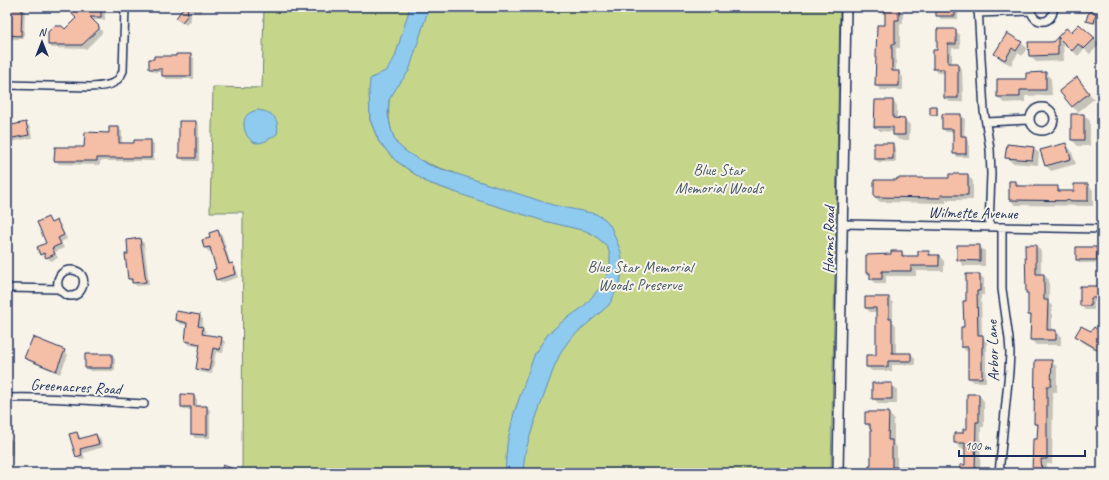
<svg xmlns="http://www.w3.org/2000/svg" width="1109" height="480" font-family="Caveat,sans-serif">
	<rect width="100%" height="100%" fill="#f7f3e8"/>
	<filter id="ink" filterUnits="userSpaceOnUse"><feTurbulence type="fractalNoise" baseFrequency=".025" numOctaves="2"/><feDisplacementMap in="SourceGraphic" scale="8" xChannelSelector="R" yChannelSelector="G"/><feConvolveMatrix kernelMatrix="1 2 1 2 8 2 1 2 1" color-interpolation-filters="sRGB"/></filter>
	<g filter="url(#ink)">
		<path fill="#c5d68b" stroke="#708274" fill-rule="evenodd" d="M264,7H840L831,473H242L243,212H210L213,87L262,88ZM370,89L389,100C388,114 389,129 396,142C397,145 400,147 402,149C418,161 437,167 455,173V192L426,182L395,160L379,142L370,120Z"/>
		<path fill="#8fcaef" stroke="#618cb5" d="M410,7H429L409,71L397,87L389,100L388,114L391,129L396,143L408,153L429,165L553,205L596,214L605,219L611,227L621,252L623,270L619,285L609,305L571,338L562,350L555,365L533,426L525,453L523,473H505L507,444L514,413L535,353L548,334L563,321L583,307L598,290L606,278L610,265V255L607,246L594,235L586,231L544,221L477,200L426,182L395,160L379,142L370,120L369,91L370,79L387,70L395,57Z
			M258,110C272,112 280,118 277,134C271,138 265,143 257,143C246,142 240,123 247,115C250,112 254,111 258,110Z"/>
		<path fill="#0003" d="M13,7H25L24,39H7V14H12Z
			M73,7H104L105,8V20H92L102,31V33L86,49L52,48L48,45L78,19Z
			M184,7H202V13L191,12V19L186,25L181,21Z
			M877,7H903V24H900V48H896V72H898L903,77V90H881L876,85L886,26V14H882L877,10Z
			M937,7H958V19H941L937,15Z
			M1074,7H1094V14L1097,16L1096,24L1089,22L1087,21L1090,13H1078L1074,9Z
			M1066,29L1071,34L1094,38L1100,44L1090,54L1084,49L1078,56L1063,42L1064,61L1036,62L1030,56L1029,43H1053Z
			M955,30L960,35V48H952V64H957L962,69L963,102H950L945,98V73H938L934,68L938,51Z
			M1021,43L1027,48L1022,56L1018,53L1011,65L1001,60L996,54Z
			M190,55L194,58V79H167L163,76V72H154L150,68L177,57Z
			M1046,73L1051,79L1052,95L1025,96V102L1004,103L998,97L1027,80Z
			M1077,78L1094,99L1078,112L1072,106Z
			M893,101L897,106V120H905L910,125L909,140H899L894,135V132L880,131L875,126Z
			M937,107L938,108V116H932L931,114Z
			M961,115L965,119L964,137L969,141V157H957L954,153V132H946L943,128Z
			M1084,115L1090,121V146H1078L1072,140Z
			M195,122L199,125V161H184L180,157Z
			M26,123L30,127L32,138L10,142L7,139V127Z
			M119,128L122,132V144H135L150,141L154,144V161H100V165L59,164L55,160L85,148Z
			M892,144L896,148V162H878L875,159Z
			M1066,144L1071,150L1076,164L1051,171L1045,165Z
			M1033,148L1039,153L1038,165L1012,163L1007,157Z
			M967,175L973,181V200H946V203L880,202L875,197Z
			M1016,182L1021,187H1057L1062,192H1075L1088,185L1093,190V206L1015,205L1010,199Z
			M48,219L52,223L56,221L60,225L67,239L61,242L64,248L55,252L58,258L51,261L47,257L45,258L41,254L48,243Z
			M218,231L222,235L231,265L232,264L236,268L239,277L221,283L217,279L218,269L212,251L209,252L205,248L203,241L211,238Z
			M140,240L144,243L149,285L137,286L129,279L130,255Z
			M979,246L985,251V266H964L958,260Z
			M1036,246L1041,251V275H1044L1049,280V303L1052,306V331H1056L1061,336V345H1036L1031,340L1032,318L1029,315V295L1027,293Z
			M1097,248L1100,251V263H1080L1077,259Z
			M901,252L907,257H919L929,252L933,256H939L944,261V271H916V276H886V284H876L871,279V276L867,273L892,255Z
			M967,275H980L984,279V295H981L982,336L987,340V351H986V382H974L969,378V351H966L962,347V328H965L967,302Z
			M1098,287L1102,291V302H1094V310H1085L1081,306Z
			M888,298L893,303V322L896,325V354H911L915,358V365H892V371H872L867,367L877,356V312H870L866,308Z
			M199,316L203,319L202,328L206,331L205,335L221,338L225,342L223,353L216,352L212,374L200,372L197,369L201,347L190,345L186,341L188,325L180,324L176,320Z
			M1100,332L1102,334V353L1082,342L1076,336Z
			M64,351L68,355L60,374L29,361L25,358Z
			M112,355L115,359V371H90L86,367Z
			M1051,361L1057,367V392H1053L1052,464H1047V473H1027V470L1033,469L1038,440V427L1035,424Z
			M891,384L897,390V404H879L873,398Z
			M979,395L984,401V427H981L980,473H961L966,466V449H961L955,443L968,430Z
			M194,396L197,399V407H207L210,410V438H195L192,434V410H185L182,407Z
			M888,413L894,419V444L897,447V469L901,473H870L872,467V430L866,424Z
			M77,433L80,437L81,439L96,435L100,438L103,447L83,453L85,458L80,460L76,456Z
			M7,438H9L13,441V455H9V467H7Z"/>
		<path fill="#f4bea7" stroke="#1b2f5e" d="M12,7H22L21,36L7,35V13H11Z
			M72,7H101V17H90L99,26V29L82,45H48V32L54,26H62L65,29L76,18L72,14Z
			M184,7H187L188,15L182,22L176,18Z
			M885,7H899V20H895V44H892V71H899V86H875L877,25H885Z
			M936,7H955V16H936Z
			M1090,12L1096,13L1094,23L1086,21L1088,14Z
			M1079,24L1095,38L1084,49L1078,44L1072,51L1058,37V55L1029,56L1028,42H1053L1066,28L1071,32Z
			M937,29H956V44H948V63H958V98H944V69H933V50H937Z
			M1007,33L1022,42L1016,51L1012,48L1005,60L994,54Z
			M176,54H191V76H162V69H149V59H154V56H176Z
			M1046,72V90H1020V97H997V79H1026V73Z
			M1077,77L1089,93L1072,107L1059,91Z
			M875,100H893V118L905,119V135H893V127H874Z
			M930,106H937V115H930Z
			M942,114H961V136H966V154H953V129H942Z
			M1071,114H1084V140H1071Z
			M179,121H196V158H179Z
			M26,122L29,135L7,139V126Z
			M109,127H119V143H134V140H151V158H97V161H54L55,147H84L85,132L109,133Z
			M874,143H893V159H874Z
			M1066,143L1071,159L1045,166L1040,150Z
			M1007,144L1034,147L1032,160L1005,158Z
			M949,174H968V195H941V198L874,197V180H897V178H949Z
			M1009,181H1016V186H1058V191H1074V184H1088V201L1009,200Z
			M48,217L51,223L57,220L64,235L58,238L61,244L52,248L55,254L46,258L44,253L40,255L37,247L46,243L37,222Z
			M218,230L229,264L233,263L236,274L216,280L213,270L216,269L210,247L204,248L202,240L210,238L209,233Z
			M140,238L146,282L132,283V279H128L125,254H128L127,240Z
			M957,245H980V261L957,260Z
			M1025,245H1036V274H1044V300H1048L1047,330H1056V340H1030L1031,315H1028V293H1026Z
			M1076,247H1097V260H1076Z
			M891,251H902V256H918V251H929V255H939V266H911V271H882V279H870V273H866V255L891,254Z
			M966,274H980V291H977L978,335H983V347H982V378H968V347H961V327H964L963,301H966Z
			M1080,286H1099V298H1091V306H1080Z
			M865,297H889V319H892V353H911V361H888V367H866V355H876V308H865Z
			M176,311L200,315L198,326L203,327L202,334L222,337L220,350L213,348L209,371L196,369L200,344L185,341L187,323L175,320Z
			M1081,326L1091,331L1094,327L1100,331V338L1102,339V352L1075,336Z
			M33,337L65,350L56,371L24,358Z
			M85,354H112V368H85Z
			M1035,360H1052L1051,386H1047V459H1041L1042,473H1032L1033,439H1037L1038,424H1034Z
			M872,383H892V399H872Z
			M181,394L194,395V406H207V435L191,434V407H181Z
			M967,394H979V422H976L975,473H960V465H965V443H954V433H963V429H967Z
			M865,412H889L888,440H892V467H907V473H869V466H871V429H870V424H865Z
			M77,432L79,439L96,434L99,444L80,449L82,455L76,457L69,434Z
			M223,465L242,472V473H220Z"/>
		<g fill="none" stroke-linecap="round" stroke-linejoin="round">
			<defs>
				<path id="street" d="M978,7L984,111L990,149L991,174L989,226
					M1031,7C1030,26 1055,26 1053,7
					M978,13L1030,11
					M7,85L91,87C106,86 117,86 123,71L125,7
					M1030 119a12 12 0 1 1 24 0a12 12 0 1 1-24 0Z
					M986,122L1030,120
					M843,224L1102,229
					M7,288L59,289C78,312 96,272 72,270C61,269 55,280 59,289
					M7,398C52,396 98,402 144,404
					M999,473L1009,371L1010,353L1009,339L1002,289V227"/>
				<path id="secondary" d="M838,473L846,7"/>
			</defs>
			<use href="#street" stroke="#1b2f5e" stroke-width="10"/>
			<use href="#secondary" stroke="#1b2f5e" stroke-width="12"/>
			<use href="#street" stroke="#f7f3e8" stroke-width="7"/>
			<use href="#secondary" stroke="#f7f3e8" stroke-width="9"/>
		</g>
	</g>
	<g text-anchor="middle" stroke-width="4" stroke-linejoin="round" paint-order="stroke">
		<g font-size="16" fill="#465969" stroke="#f7f3e8">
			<text x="719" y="175">Blue Star<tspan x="719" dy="18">Memorial Woods</tspan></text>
			<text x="640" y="272">Blue Star Memorial<tspan x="640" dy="18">Woods Preserve</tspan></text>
		</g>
		<g font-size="16" fill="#1b2f5e" stroke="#f7f3e8">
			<text transform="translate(973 212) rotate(1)" y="6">Wilmette Avenue</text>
			<text transform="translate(828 240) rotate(-89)" y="6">Harms Road</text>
			<text transform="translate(992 351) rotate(-92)" y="6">Arbor Lane</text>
			<text transform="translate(76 386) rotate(3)" y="6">Greenacres Road</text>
		</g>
	</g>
	<rect width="1109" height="480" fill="none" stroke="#f7f3e8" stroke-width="24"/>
	<rect x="12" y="12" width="1085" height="456" fill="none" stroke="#1b2f5e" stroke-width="1.5" filter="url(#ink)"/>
	<g transform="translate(42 42)" stroke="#f7f3e8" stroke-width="3" paint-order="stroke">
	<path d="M0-3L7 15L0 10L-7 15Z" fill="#1b2f5e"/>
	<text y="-6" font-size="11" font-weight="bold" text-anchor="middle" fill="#1b2f5e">N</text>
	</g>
	<path d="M959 450v6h126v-6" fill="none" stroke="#1b2f5e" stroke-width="2"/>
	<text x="965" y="450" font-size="12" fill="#1b2f5e" stroke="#f7f3e8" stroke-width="3" paint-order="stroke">100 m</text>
</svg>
